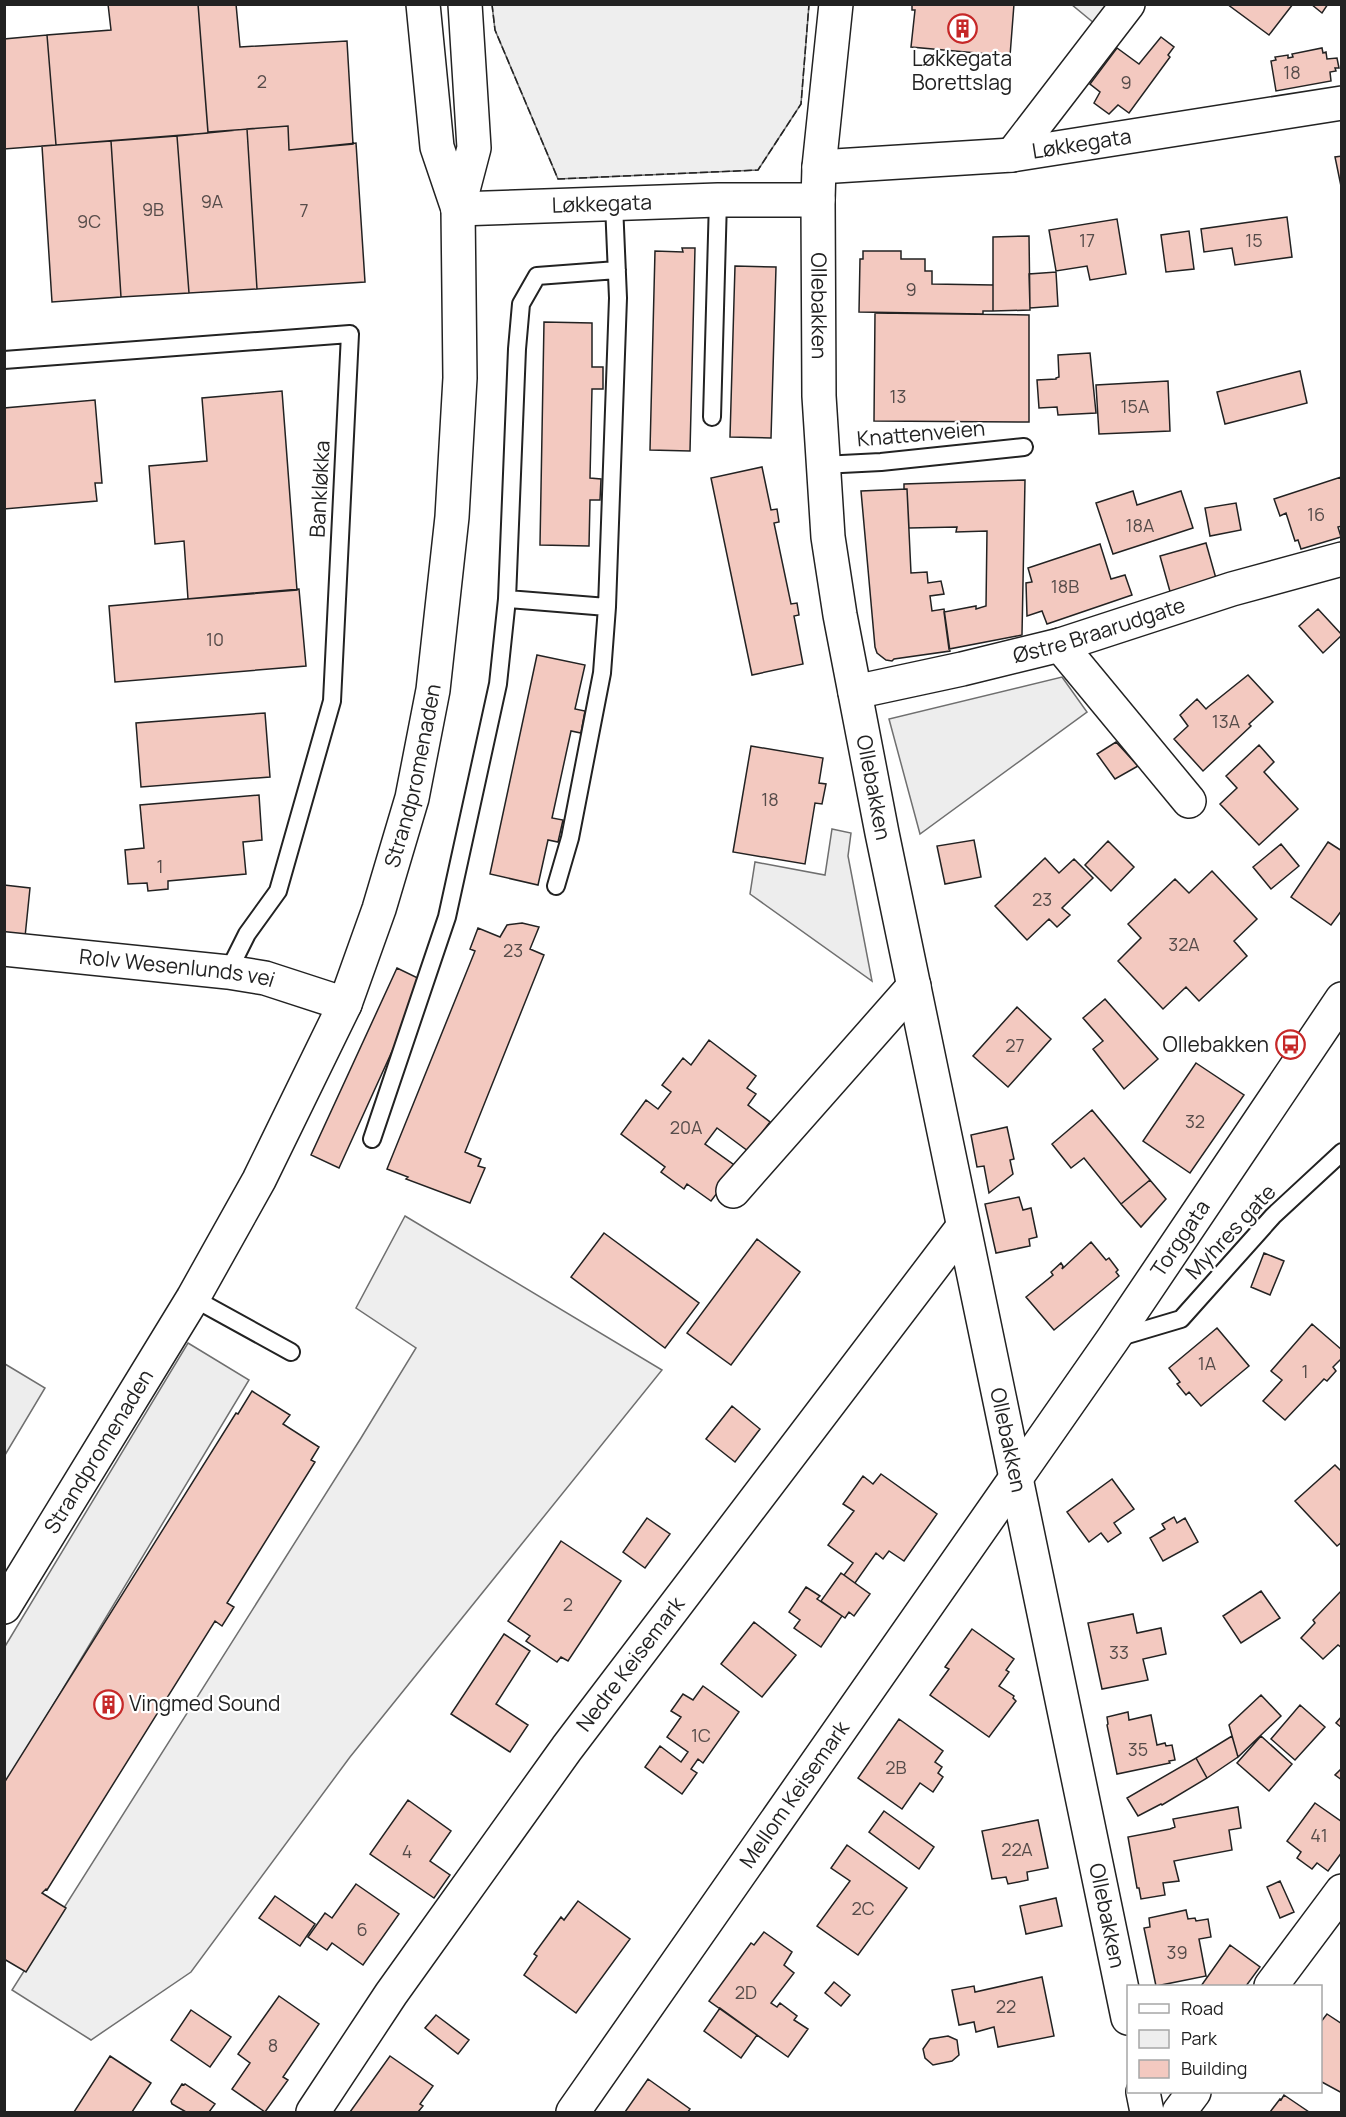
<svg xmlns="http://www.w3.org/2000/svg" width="1346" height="2117" font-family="Manrope,sans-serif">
	<rect width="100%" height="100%" fill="#fff"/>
	<path fill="#eee" stroke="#6f6f6f" stroke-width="1.5" d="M492,5H809L801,104L758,170L558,179L495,30Z
		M405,1216L662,1370L350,1757L191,1972L91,2040L12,1990L361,1438L416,1348L356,1308Z"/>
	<path fill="#ededed" stroke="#6f6f6f" stroke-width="1.5" d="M1071,4L1128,5L1106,33Z
		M1062,677L1087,712L920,834L889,719Z
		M832,829L851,833L848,856L872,981L750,894L755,862L825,875Z
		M188,1343L249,1380L5,1785L4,1648Z
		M5,1364L45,1388L5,1455Z"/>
	<path fill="#f3c9c0" stroke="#222" stroke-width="1.5" d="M108,4H198L208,133L56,145L47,35L111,30Z
		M198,4H236L240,47L347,41L353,144L289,150L288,126L208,132Z
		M912,4H1014L1010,56L911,47L915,10H912Z
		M1227,4H1293L1269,35Z
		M1311,4H1328L1322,13Z
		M47,35L56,145L4,149V39Z
		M1161,37L1174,47L1168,55L1170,57L1129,113L1118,105L1109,114L1094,103L1100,92L1090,84L1117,48L1139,64Z
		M1322,48L1323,53L1326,52L1327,59L1337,58L1339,68H1335L1336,71L1330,72L1331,81L1276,91L1271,61L1276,60L1275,57L1288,55V58L1293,57L1292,54Z
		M288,126L289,150L356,143L365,282L257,289L247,129Z
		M247,129L257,289L189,293L177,136Z
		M177,136L189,293L121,297L111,141Z
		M111,141L121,297L52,302L42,146Z
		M1342,156V191L1335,157Z
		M1287,217L1292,257L1235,265L1232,248L1204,252L1201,229Z
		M1117,219L1126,274L1090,280L1087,266L1056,271L1049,230Z
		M1189,231L1194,269L1166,272L1161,235Z
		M1029,236L1030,310L993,311V237Z
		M682,248H695L690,451L650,450L655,251L683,252Z
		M863,251H901V259H925V271H932V284L993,285V311H983V314L859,312L860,259H863Z
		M735,266L776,267L771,438L730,437Z
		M1056,272L1058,306L1030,308L1029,274Z
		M875,313L1029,315V422L874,421Z
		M544,322L592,323V367H603V389H592L590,478L601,479L600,500H590L589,546L540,545Z
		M1090,353L1096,413L1058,415L1057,407L1039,408L1037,380L1056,379V378L1059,377L1058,355Z
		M1300,371L1307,403L1225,424L1217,392Z
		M1168,381L1170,431L1099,434L1096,385Z
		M282,391L297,590L188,599L184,541L155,544L149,466L207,461L202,398Z
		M95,400L102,483H95L97,501L4,509V408Z
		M762,467L771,510L777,509L779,522L774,523L791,604L797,603L799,615L794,616L803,664L752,675L711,478Z
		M1341,477L1342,526L1338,527L1341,537L1301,549L1298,540L1295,541L1286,513L1280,516L1274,499Z
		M1025,480L1022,635L949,649L944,612L976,606V609L986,606L987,531L956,532L957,527L909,528L907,489H904V484Z
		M907,489L911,573L927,572L928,583L941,581L944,594L930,596L932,611L944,609L950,651L894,659L892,661L886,660L877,653L875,647L861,491Z
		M1133,491L1137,505L1181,491L1193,528L1113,554L1096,503Z
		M1236,503L1241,530L1210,536L1205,508Z
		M1206,543L1217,582L1171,595L1160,556Z
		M1100,544L1111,579L1125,575L1132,595L1047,624L1042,611L1027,616L1026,583L1032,582L1028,568Z
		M299,589L306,666L115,682L109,606Z
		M1318,609L1342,635L1323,653L1299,626Z
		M537,655L585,665L575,709L585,711L581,733L571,731L552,818L563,820L558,842L548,840L538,885L490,874Z
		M1248,675L1273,702L1249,724L1251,726L1203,771L1174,739L1188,726L1180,715L1197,699L1206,709L1208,707Z
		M265,713L270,777L141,787L136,723Z
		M1116,742L1138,766L1115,779L1097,754Z
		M1259,745L1274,762L1264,772L1298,809L1259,845L1220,804L1237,788L1226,776Z
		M751,746L823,758L819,783L826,784L822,804L815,803L805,864L733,852Z
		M259,795L262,840L243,842L246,874L168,881V889L148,891L147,883L128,884L125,850L144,848L140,805Z
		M974,840L981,877L945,884L937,846Z
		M1108,841L1134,867L1111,891L1085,865Z
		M1328,842L1342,851V910L1331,925L1291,897Z
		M1281,844L1299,866L1271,889L1253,867Z
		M1045,858L1059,873L1074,859L1093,878L1062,908L1070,915L1057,927L1049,919L1027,940L995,906Z
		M1212,871L1257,919L1234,941L1247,956L1199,1001L1186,987L1163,1009L1118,961L1141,938L1128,924L1175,879L1189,893Z
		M4,885L30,888L25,937L4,934Z
		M522,923L539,927L530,949L544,955L465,1152L481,1159L478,1166L485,1168L470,1203L406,1179L408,1177L387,1169L475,951L470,949L478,928L500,937L507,925Z
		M397,968L424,981L339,1168L311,1155Z
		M1105,999L1158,1059L1124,1089L1093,1049L1103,1041L1083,1018Z
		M1017,1007L1051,1039L1008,1087L973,1056Z
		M709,1040L756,1076L747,1088L756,1094L748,1105L770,1122L748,1151L717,1128L705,1144L737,1167L711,1201L687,1184L684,1189L661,1172L665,1167L621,1134L646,1100L658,1109L671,1092L662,1085L683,1058L691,1065Z
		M1196,1063L1244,1095L1190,1173L1143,1141Z
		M1092,1110L1150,1180L1121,1204L1084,1158L1071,1168L1052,1144Z
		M1007,1127L1014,1159L1010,1160L1013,1174L989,1193L984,1166L977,1167L971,1135Z
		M1150,1180L1166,1199L1141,1227L1121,1204Z
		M1019,1197L1023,1210L1031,1208L1037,1237L1029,1239L1030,1246L996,1253L985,1204Z
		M604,1233L699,1303L665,1348L571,1277Z
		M757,1239L800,1272L731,1365L687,1333Z
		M1091,1242L1106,1260L1109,1258L1118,1270L1116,1272L1119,1276L1054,1330L1026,1297L1053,1275L1051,1272L1061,1263L1063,1266L1062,1269Z
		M1264,1253L1284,1261L1270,1295L1251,1287Z
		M1312,1324L1342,1350V1358L1333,1367L1336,1371L1327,1381L1324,1379L1285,1420L1263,1401L1282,1380L1271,1371Z
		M1217,1328L1249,1366L1201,1406L1189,1392L1186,1395L1177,1384L1180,1382L1169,1368Z
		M252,1391L290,1415L283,1424L319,1447L311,1460L315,1462L227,1603L234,1607L222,1626L215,1621L47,1890L46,1889L42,1893L66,1908L26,1972L4,1959V1783L236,1413L238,1414Z
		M732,1406L760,1429L735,1462L706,1439Z
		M1335,1465L1342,1472V1542L1337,1546L1295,1501Z
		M881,1474L937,1514L904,1561L889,1551L883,1559L876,1553L855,1583L844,1575L853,1563L828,1545L854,1511L843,1504L863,1476L873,1484Z
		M1112,1479L1134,1509L1114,1523L1121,1533L1108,1542L1101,1533L1089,1542L1067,1512Z
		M1174,1517L1177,1523L1185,1518L1198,1542L1163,1561L1150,1538L1165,1529L1162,1524Z
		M647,1518L670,1534L645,1568L623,1552Z
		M561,1541L621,1581L568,1661L561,1657L557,1662L526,1641L530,1636L508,1621Z
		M841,1573L870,1594L854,1616L849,1612L845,1618L821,1601Z
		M806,1587L820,1596L817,1599L842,1616L821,1647L794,1628L800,1620L789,1612Z
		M1342,1590V1648L1338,1645L1323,1659L1301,1638L1315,1623L1313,1620Z
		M1261,1591L1280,1618L1241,1643L1223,1616Z
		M1133,1614L1137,1633L1161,1628L1166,1654L1143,1659L1148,1680L1102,1689L1088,1623Z
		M754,1622L796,1655L762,1697L721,1664Z
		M972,1629L1014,1659L1006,1670L1009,1672L999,1686L1014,1696L1013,1698L1016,1701L989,1737L930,1695L949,1669L945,1667Z
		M504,1634L530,1651L496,1704L528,1725L510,1752L451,1714Z
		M703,1686L739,1712L703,1763L698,1759L691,1769L697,1773L682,1794L645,1767L660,1746L681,1762L688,1752L667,1737L681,1717L671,1711L683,1694L693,1700Z
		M1261,1695L1281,1716L1238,1757L1229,1725Z
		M1300,1705L1325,1727L1295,1760L1271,1739Z
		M1128,1712L1129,1720L1151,1715L1157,1745L1165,1743L1166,1746L1172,1745L1175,1760L1169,1761L1170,1763L1117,1774L1107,1725L1108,1724L1107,1717Z
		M1342,1716V1728L1336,1723Z
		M899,1719L943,1751L935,1762L942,1767L938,1773L943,1777L933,1792L920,1783L902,1809L858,1778Z
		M1232,1736L1238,1757L1207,1778L1196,1758Z
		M1261,1736L1292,1764L1269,1791L1237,1763Z
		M1196,1758L1207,1778L1162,1805L1161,1804L1138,1816L1127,1798Z
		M1342,1768V1780L1335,1775Z
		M408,1800L451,1831L430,1861L450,1875L434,1898L370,1854Z
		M1315,1803L1342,1822V1852L1328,1871L1317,1863L1312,1869L1297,1858L1301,1852L1287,1841Z
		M1238,1807L1241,1828L1229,1830L1232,1850L1174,1861L1179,1881L1163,1883L1165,1895L1141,1899L1139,1888H1137L1128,1837L1170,1829L1175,1827L1173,1819Z
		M884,1811L934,1847L919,1869L869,1832Z
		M1038,1820L1048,1868L1027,1872L1028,1880L1008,1884L1006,1877L992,1879L982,1831Z
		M847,1845L907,1888L858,1955L817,1926L850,1881L831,1868Z
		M1280,1881L1294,1912L1280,1918L1267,1887Z
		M356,1884L399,1914L363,1965L332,1943L327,1950L308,1937L325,1913L332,1918Z
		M275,1896L315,1924L300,1946L259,1918Z
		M1056,1898L1062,1926L1026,1934L1020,1906Z
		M578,1901L630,1939L576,2013L524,1975L537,1956L534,1954L561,1917L564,1920Z
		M1186,1910L1188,1919L1195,1918L1196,1921L1208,1919L1211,1937L1199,1939L1206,1976L1156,1986L1144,1928L1150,1927L1149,1918Z
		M764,1932L792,1952L784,1965L794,1973L771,2003L777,2007L780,2003L797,2016L794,2020L808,2029L788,2057L709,2001L751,1943L754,1945Z
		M1230,1945L1260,1967L1246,1986H1201Z
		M1042,1977L1054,2036L998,2047L994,2027L976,2032L974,2022L959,2025L952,1990L974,1986L975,1992Z
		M834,1982L850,1995L841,2006L825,1993Z
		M279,1996L319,2024L283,2077L288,2080L265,2112L232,2089L250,2063L238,2054Z
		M720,2008L757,2035L741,2058L704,2031Z
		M191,2010L231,2037L210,2067L171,2040Z
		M1327,2014L1342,2024V2093L1320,2081V2023Z
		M436,2015L469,2040L458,2054L425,2028Z
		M948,2036L957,2040L959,2055L952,2061L933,2065L925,2058L923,2049L930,2039Z
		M110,2056L151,2083L132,2112H74Z
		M390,2056L433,2086L420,2104L423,2106L418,2112H350Z
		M648,2079L690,2109L688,2112H625Z
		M182,2084L184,2085L185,2084L215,2104L209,2112H186L172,2104L171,2101Z
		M1284,2095L1309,2112H1270L1280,2099L1281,2100Z"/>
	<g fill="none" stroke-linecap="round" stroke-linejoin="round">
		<defs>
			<path id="lane" d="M4,360L350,334L332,701L278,891L247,934L228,972
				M712,417L718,200
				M822,465L881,462L1024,447
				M507,599L607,607
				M556,886L570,838L602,673L607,607L618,298L614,204
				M372,1139L447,917L498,684L507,599L517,349L521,304L537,276L617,270
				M193,1298L291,1352
				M1117,1338L1181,1319L1273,1216L1342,1152"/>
			<g id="street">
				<path d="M1012,155L1128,4"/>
				<path id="s1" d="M819,167L1012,155L1342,103"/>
				<path d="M1060,645L1189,801"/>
				<path id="s2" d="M855,692L962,669L1060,645L1232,589L1342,559"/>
				<path id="s3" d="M4,949L228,972L265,978L345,1004"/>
				<path d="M733,1191L914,986"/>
				<path id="s4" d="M4,1607L193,1298L259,1180L345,1004L379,909L412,798L433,690L452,517L460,378L458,209"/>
				<path d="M1271,1986L1342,1891"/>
				<path id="s5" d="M313,2112L391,1994L567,1748L963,1227"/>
				<path d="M1179,2112L1194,2092"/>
			</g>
			<g id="secondary">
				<path d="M818,200L819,167L836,4"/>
				<path id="s6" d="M1016,1478L1128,2018"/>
				<path d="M1143,2092L1147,2112"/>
			</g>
			<g id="primary">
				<path d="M423,4L437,147L458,209"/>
				<path id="s7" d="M458,209L718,200H818L819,396L828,537L840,615L882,833L1016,1478"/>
				<path d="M458,209L474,148L465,4"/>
				<path id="s8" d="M573,2112L1113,1339L1342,999"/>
			</g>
		</defs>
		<use href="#lane" stroke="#222" stroke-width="20"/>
		<use href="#street" stroke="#222" stroke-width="36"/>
		<use href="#secondary" stroke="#222" stroke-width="36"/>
		<use href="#primary" stroke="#222" stroke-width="36"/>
		<use href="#lane" stroke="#fff" stroke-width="16"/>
		<use href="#street" stroke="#fff" stroke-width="33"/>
		<use href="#secondary" stroke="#fff" stroke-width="33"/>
		<use href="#primary" stroke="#fff" stroke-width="33"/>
		<path stroke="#222" stroke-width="1.5" stroke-dasharray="8 3" stroke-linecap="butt" d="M492,4L495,30L558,179L758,170L801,104L809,4"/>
	</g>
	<defs>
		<symbol id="building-ring" viewBox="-11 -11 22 22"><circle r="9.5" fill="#fff" stroke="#c62828" stroke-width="1.5"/><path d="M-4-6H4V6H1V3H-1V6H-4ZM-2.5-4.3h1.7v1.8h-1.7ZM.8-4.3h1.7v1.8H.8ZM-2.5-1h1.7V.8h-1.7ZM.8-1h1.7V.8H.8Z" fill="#c62828"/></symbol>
		<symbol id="bus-ring" viewBox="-11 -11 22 22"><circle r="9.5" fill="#fff" stroke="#c62828" stroke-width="1.5"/><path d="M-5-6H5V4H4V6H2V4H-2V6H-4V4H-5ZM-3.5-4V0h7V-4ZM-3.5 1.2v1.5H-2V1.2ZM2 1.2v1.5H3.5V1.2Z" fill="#c62828"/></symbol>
	</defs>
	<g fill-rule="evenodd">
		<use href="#building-ring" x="946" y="12" width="33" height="33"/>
		<use href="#bus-ring" x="1274" y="1028" width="33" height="33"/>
		<use href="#building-ring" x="92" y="1688" width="33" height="33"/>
	</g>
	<g text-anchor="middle" stroke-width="4.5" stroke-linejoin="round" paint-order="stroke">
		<g font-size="18" fill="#564c4a">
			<text x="1292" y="79">18</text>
			<text x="262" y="88">2</text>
			<text x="1126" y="89">9</text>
			<text x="212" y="208">9A</text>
			<text x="153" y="216">9B</text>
			<text x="304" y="217">7</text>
			<text x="89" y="228">9C</text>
			<text x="1087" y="247">17</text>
			<text x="1254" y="247">15</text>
			<text x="911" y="296">9</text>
			<text x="898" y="403">13</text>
			<text x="1135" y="413">15A</text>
			<text x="1316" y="521">16</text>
			<text x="1140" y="532">18A</text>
			<text x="1065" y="593">18B</text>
			<text x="215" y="646">10</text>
			<text x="1226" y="728">13A</text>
			<text x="770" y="806">18</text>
			<text x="160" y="873">1</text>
			<text x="1042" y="906">23</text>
			<text x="1184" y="951">32A</text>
			<text x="513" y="957">23</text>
			<text x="1015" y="1052">27</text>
			<text x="1195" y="1128">32</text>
			<text x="686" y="1134">20A</text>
			<text x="1207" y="1370">1A</text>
			<text x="1305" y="1378">1</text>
			<text x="568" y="1611">2</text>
			<text x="1119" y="1659">33</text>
			<text x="701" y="1742">1C</text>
			<text x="1138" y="1756">35</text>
			<text x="896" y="1774">2B</text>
			<text x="1319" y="1842">41</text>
			<text x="1017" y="1856">22A</text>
			<text x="407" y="1858">4</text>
			<text x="863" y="1915">2C</text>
			<text x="362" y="1936">6</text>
			<text x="1177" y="1959">39</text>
			<text x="746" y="1999">2D</text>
			<text x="1006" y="2013">22</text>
			<text x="273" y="2052">8</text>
		</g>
		<g font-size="21" fill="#222" stroke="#fff">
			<text x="962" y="66">Løkkegata<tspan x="962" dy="24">Borettslag</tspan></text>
			<text x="1269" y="1052" text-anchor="end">Ollebakken</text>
			<text x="129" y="1711" text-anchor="start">Vingmed Sound</text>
		</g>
		<g font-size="21" fill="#222" stroke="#fff">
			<text dy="7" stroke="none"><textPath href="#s1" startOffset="264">Løkkegata</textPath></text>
			<text dy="7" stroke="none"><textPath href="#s7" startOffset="144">Løkkegata</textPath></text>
			<text dy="7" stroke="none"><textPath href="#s7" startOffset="466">Ollebakken</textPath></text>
			<text transform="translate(921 434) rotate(-5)" y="7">Knattenveien</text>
			<text transform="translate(320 489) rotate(-87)" y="7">Bankløkka</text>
			<text dy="7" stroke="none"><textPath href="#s2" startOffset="252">Østre Braarudgate</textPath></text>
			<text dy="7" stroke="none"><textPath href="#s4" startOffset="932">Strandpromenaden</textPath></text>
			<text dy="7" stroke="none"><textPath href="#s7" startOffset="952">Ollebakken</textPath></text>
			<text dy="7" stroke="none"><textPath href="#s3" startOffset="174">Rolv Wesenlunds vei</textPath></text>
			<text transform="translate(1231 1232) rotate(-47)" y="7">Myhres gate</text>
			<text dy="7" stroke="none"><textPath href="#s8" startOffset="1064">Torggata</textPath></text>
			<text transform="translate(1008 1440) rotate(78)" y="7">Ollebakken</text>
			<text dy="7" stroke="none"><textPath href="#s4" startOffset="182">Strandpromenaden</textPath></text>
			<text dy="7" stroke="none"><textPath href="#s5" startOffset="549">Nedre Keisemark</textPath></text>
			<text dy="7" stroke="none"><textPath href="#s8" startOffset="387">Mellom Keisemark</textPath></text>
			<text dy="7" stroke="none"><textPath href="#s6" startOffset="447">Ollebakken</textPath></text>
		</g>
	</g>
	<rect width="1346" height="2117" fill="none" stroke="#222222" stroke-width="12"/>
	<rect x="1127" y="1985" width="195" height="108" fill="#ffffff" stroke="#a7a7a7" stroke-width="1.5"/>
	<rect x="1139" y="2004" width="30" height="9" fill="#ffffff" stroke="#a7a7a7" stroke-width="1.5"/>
	<text x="1181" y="2015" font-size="18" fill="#222222">Road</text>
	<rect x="1139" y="2030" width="30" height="18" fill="#eeeeee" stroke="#a7a7a7" stroke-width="1.5"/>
	<text x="1181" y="2045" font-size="18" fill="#222222">Park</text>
	<rect x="1139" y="2060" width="30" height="18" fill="#f3c9c0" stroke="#a7a7a7" stroke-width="1.5"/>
	<text x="1181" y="2075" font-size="18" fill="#222222">Building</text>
</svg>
